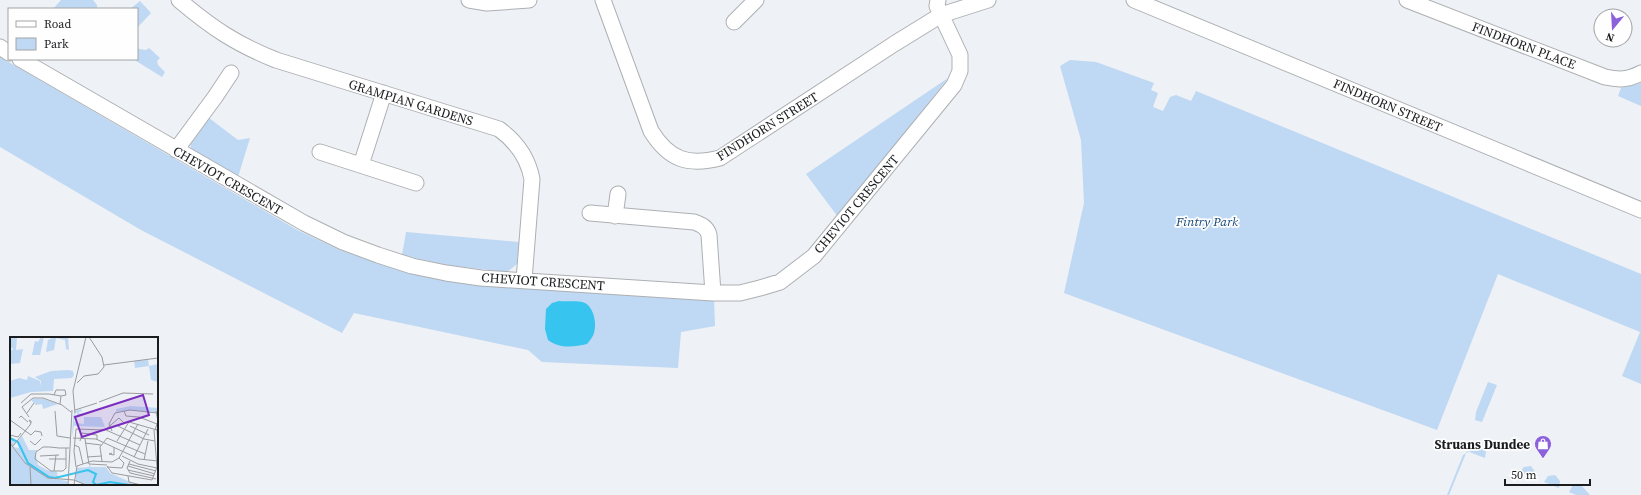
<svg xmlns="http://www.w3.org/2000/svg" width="1641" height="495" font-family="'Source Serif 4',serif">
	<rect width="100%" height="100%" fill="#eef1f5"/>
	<path fill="#bfd8f3" d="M61,0H93L97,5V9H53Z
		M140,1L151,13L137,28V9H130Z
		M137,47L139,49L146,50L149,48L160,58L157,61L158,65L165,72L162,77L133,59H137Z
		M0,57L299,231L340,250L377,263L447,281L666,298L678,296L714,298L715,326L681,332L678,368L542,362L528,350L354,313L342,333L141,230L0,147Z
		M1070,60L1096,62L1154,83L1151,90L1158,93L1153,107L1163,111L1170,97L1176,95L1191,101L1196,91L1641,274V384L1622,376L1640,332L1498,274L1437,430L1064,293L1084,203L1081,140L1060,66Z
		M948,78L838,217L806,174Z
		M1641,83V106L1618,96L1621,88Z
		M209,118L238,140L250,138L238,177L191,149L190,143Z
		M406,232L519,242L517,264L507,272L447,265L402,255Z
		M1488,382L1497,385L1482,422L1475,420L1476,412Z
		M1477,447L1486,451L1485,458L1467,451L1449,495H1447L1463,455Z
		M1531,466L1535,472V478L1520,472L1524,467Z
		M1555,475L1560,481L1559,488L1544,482L1548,476Z
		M1573,485H1581L1590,495H1576L1569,492Z"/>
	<path fill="#37c4ee" d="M559,301C567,302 578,300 585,303C594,308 597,324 594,333C593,337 590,340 587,344C573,347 560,349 548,340L545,329L546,309L552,303Z"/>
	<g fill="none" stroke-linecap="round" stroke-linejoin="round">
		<defs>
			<path id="minor" d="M179,0C212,28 236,44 276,60L499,129C517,142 528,158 532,179L524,280
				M469,0L487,3L529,0
				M603,0L651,131C669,160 688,166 720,158L894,44L941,15L988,0
				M1134,0L1641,210
				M1407,0L1605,77C1619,80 1628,80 1641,73
				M734,22L756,0
				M0,47L9,53
				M20,59L304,223L343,242L378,255L412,266L446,273L481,278L713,293H740L760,288L780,282L814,256L954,85L960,71V55L937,6L938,0
				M176,150L215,97L231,73
				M320,152L416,183
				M361,165L384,93
				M590,213L694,222C702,225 707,227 709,235L713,293
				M615,216L618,194"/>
		</defs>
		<use href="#minor" stroke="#adb0b3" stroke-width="17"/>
		<use href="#minor" stroke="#fff" stroke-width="15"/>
	</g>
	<defs>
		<symbol id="shop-pin" viewBox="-11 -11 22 30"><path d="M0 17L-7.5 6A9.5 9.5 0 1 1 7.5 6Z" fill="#8b61dc" stroke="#fefeff"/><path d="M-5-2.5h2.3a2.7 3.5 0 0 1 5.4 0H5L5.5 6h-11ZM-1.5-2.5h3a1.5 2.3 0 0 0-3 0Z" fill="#fff"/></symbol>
	</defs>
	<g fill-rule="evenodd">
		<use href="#shop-pin" x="1533" y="434" width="20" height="27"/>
	</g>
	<g text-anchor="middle" stroke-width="3.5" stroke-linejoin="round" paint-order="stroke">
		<g font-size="13" fill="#1b1c1d" stroke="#fefeff">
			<text transform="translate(1524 45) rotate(21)" y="5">FINDHORN PLACE</text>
			<text transform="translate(411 102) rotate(17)" y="5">GRAMPIAN GARDENS</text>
			<text transform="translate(1388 105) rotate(23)" y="5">FINDHORN STREET</text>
			<text transform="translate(767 126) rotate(-32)" y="5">FINDHORN STREET</text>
			<text transform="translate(228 180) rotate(30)" y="5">CHEVIOT CRESCENT</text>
			<text transform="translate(856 204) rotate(-50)" y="5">CHEVIOT CRESCENT</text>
			<text transform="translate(543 281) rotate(4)" y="5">CHEVIOT CRESCENT</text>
		</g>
		<g font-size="13" font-style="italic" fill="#154777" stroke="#fefeff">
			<text x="1207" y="226">Fintry Park</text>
		</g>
		<g font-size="13" font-weight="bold" fill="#1b1c1d" stroke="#fefeff" text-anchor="end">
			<text x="1530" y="449">Struans Dundee</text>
		</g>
	</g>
	<g transform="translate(10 337)">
		<rect width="148" height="148" fill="#eef1f5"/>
		<path d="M0,0H7L6,13L13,12L10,26L0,27V12L2,14L3,11H0ZM31,0H58L59,13L56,12L55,3L46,1L44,13L36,15L38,3L42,1L34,0L30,18H22L25,4L28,5ZM138,23L139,29L148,27V45L141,43L139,29L125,31L124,24ZM41,34L59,33L63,34L64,38L62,41L44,42L43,54L21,55L0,61V44L9,41L17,43L18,39L30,44V49L31,44L25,40ZM23,62H34L48,67L33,72L32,67L26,68L21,63ZM121,69L148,71V81L146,76L124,73L106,75V72ZM71,72L73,76L71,74L68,76L73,77V79H72V77L67,79V75L64,78H66L64,84L67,86L74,87V80H91L95,90L64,89L62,100L63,80L65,74ZM12,99L19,113H28L25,115L28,128L37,133L47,135L48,142L39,140L16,127L4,110L9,111L7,106ZM0,100L6,106L3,109L13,124L39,141L57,144L58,148H0ZM78,126L81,130H96L100,136L127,148H77L66,144V131L79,130V127H75Z" fill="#bfd8f3"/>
		<path fill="none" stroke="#37c4ee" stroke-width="2" d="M0,101L8,105L18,126L39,140L45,141L78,133L86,137L83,145L86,148L100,145L119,148"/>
		<path fill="none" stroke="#9a9c9f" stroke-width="1" d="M94,28L148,21M67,46L74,39L88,37L94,30L92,20L79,0M44,58L46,53H55L56,58L51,59M89,65L113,56L143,57M11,66L21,57H39L51,59L50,67M12,70L23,61H33L52,68L61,75M12,70L19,80M65,73L87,66M45,74L47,99M114,74L116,79L129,80L147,87M17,76L24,66M65,76L63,54L76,0M9,81L11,79L18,85M0,83L21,98L25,94L31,95L32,99M108,89L134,102L145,104M120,89L139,98M147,92L148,108M96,93L130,108M145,93L148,84L146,74M102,94L99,87L105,76L120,73L147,76M0,98L8,100L11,96M47,99L60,101M63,101L86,102L129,122L148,124M75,102L79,127L97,128M20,104L25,108L31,102M70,104L72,96L87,98V103M107,104L119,85L147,93M0,106L15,126L38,141L64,143L76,148M75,106L91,108M64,108L69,110L73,127M3,109L20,88L21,86V84L19,83L21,86M56,111V131L53,134H41L25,122L26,115L33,110H40L49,111H59M102,116L99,117L104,118V110M30,119L49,118M112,119L128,127L147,131M77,120L92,119M124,120L138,92M39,122H56M134,123L138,104M92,124L90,110L97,101L135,117M120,124L117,131L120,136L146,142M119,127L146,134M97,129L102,136L142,143L147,130L144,93M118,129L145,137M20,130L21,148M66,130L64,114L66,92L95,93L109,81L115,87M97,130L112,131L114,126L109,121M118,133L144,139M44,134L46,118M118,139L119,145L131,148M58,148L62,73M64,148L67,129L82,124L102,125L109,121L128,87"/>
		<path fill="#7b2cbf" fill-opacity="0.15" stroke="#7b2cbf" stroke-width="2" d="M133,58L139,78L72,100L65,80Z"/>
		<rect width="148" height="148" fill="none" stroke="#1b1c1d" stroke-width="2"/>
	</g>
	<rect x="8" y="8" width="130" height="52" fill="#fefeff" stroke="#a3a4a5"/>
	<rect x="16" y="21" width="20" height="6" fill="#ffffff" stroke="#a3a4a5"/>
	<text x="44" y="28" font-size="12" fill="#1b1c1d">Road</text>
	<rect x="16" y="38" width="20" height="12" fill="#bfd8f3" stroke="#a3a4a5"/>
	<text x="44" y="48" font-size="12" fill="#1b1c1d">Park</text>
	<g transform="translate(1613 28) rotate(198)"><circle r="19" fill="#fefeff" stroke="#a3a4a5"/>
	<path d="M0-3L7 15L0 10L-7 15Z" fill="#8b61dc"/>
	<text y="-6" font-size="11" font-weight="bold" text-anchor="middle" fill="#1b1c1d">N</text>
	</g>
	<path d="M1505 479v6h85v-6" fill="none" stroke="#1b1c1d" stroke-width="2"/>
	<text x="1511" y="479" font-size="12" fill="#1b1c1d" stroke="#fefeff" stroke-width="3" paint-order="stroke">50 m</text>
</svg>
